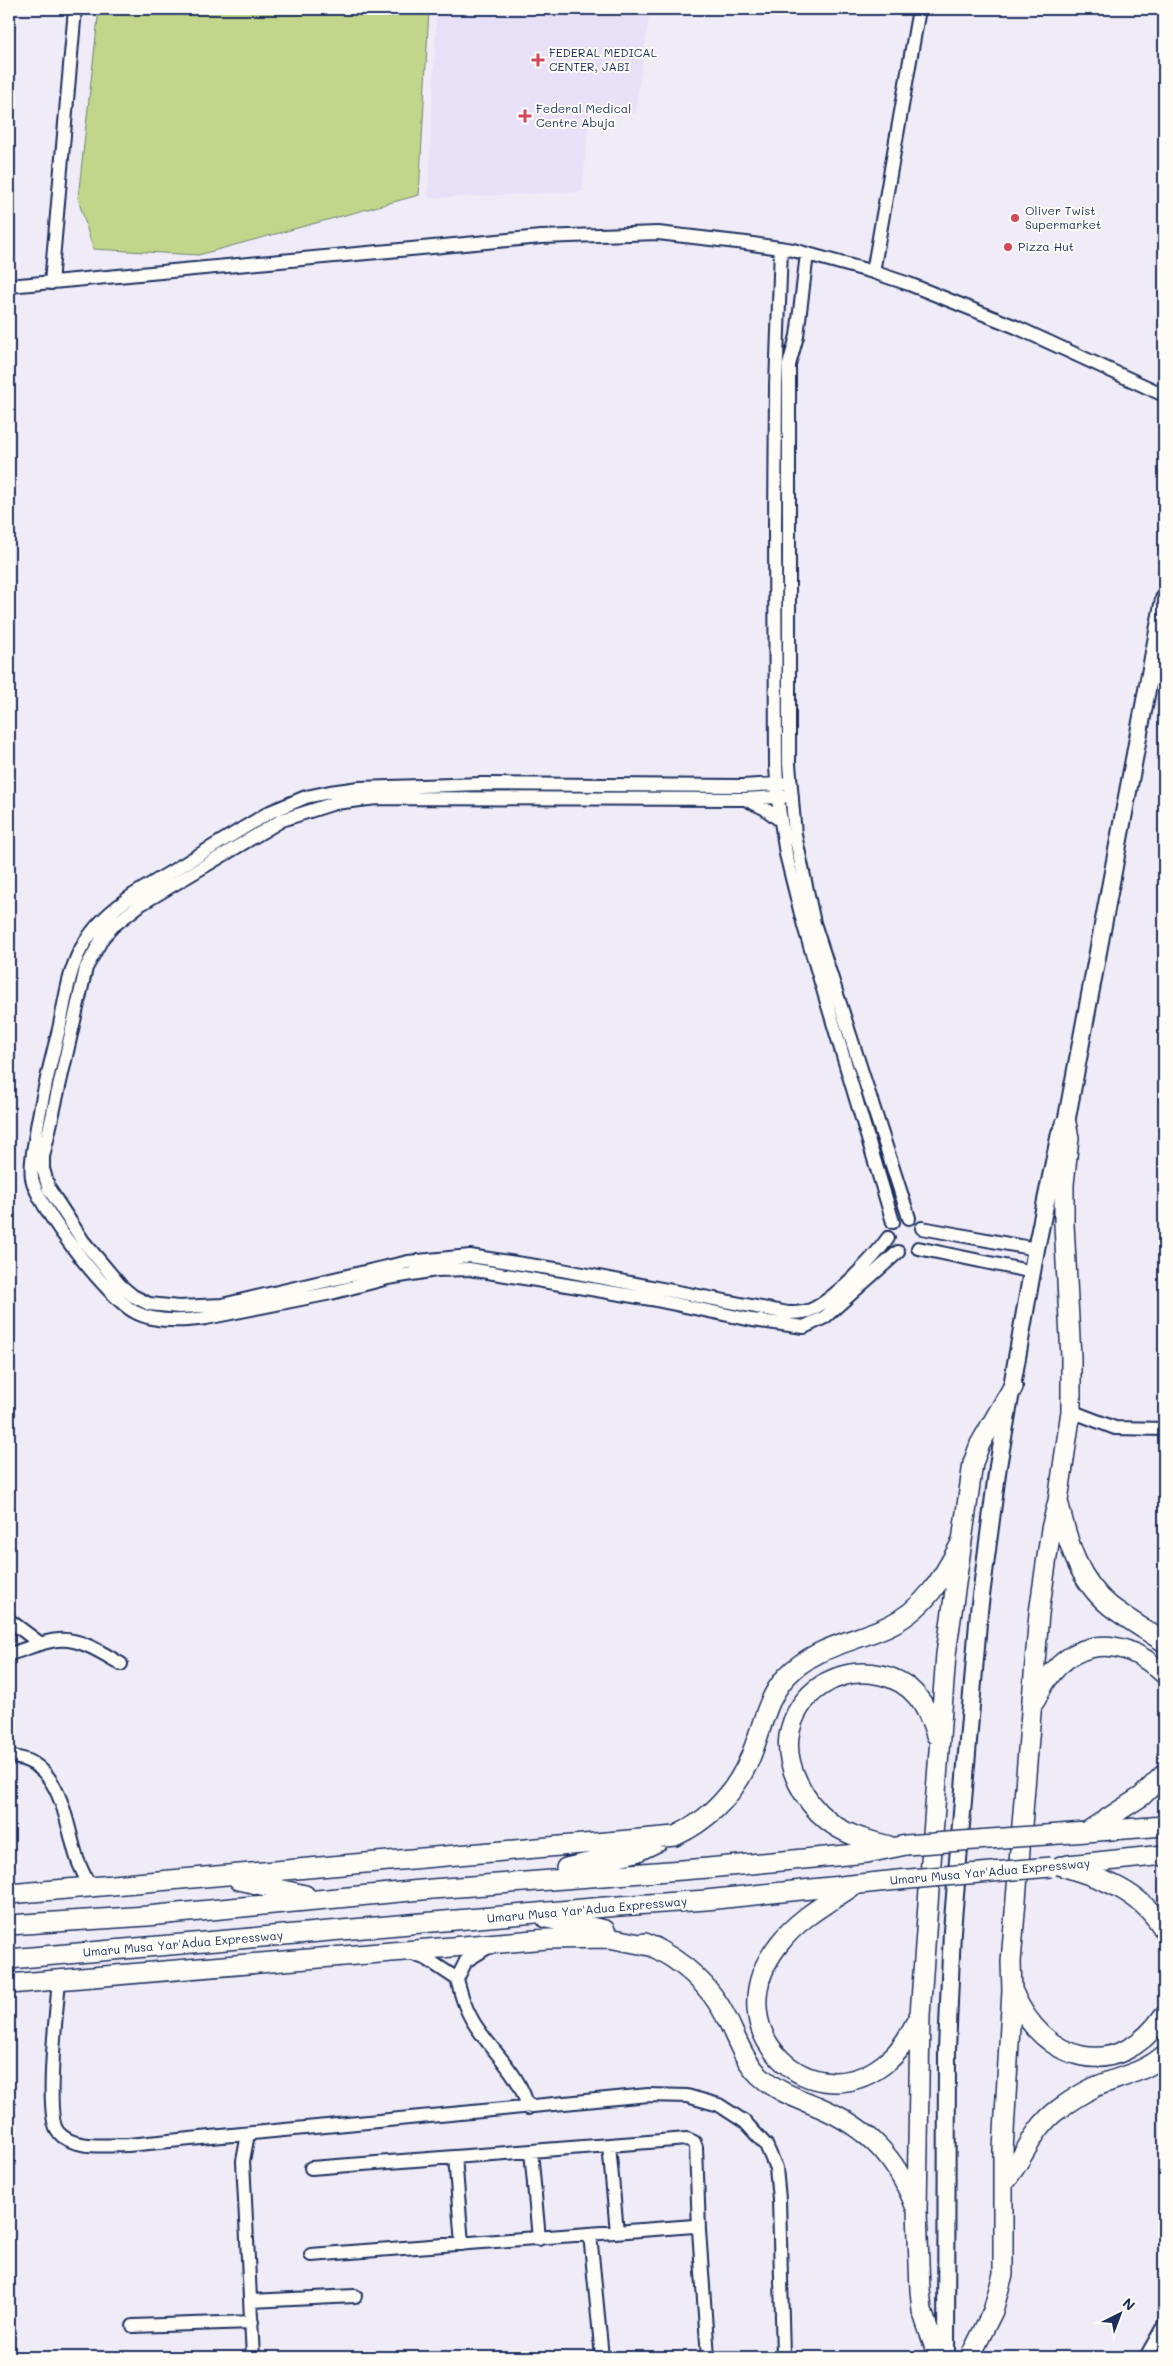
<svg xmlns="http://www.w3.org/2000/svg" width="1173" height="2366" font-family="Mali,sans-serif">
	<rect width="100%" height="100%" fill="#f0ecf7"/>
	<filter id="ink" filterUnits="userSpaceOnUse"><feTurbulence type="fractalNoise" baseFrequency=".02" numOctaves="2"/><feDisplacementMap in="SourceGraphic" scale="10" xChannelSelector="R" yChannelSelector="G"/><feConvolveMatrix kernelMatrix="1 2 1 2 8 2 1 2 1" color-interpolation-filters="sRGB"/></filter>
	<g filter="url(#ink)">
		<path fill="#e7e0f7" d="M437,9H650L635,114L590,111L582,192L428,198Z"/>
		<path fill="#c2d68b" stroke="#6e8274" d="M99,9H429L419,195L198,255L93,249L78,198Z"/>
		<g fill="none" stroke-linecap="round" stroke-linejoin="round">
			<defs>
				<path id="minor" d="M781,248L776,386L775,528L776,767L779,808L786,854L804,926L893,1222
					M807,254L797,336L789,365V764L795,835L814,923L909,1218
					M873,272L919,9
					M51,283L75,9
					M9,286L541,237L658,233L746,243L793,250L873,272L909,284L1016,327L1164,395
					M791,783L743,786L482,784L359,788L330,792L306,797L270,812L133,895C112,910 94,925 81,949C68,972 65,1003 59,1029C50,1066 40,1103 35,1140C33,1152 30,1166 32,1178C37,1207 109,1299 135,1312C155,1323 184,1321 206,1318L331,1293L388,1278L436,1270L469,1269L651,1299L752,1320L804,1327L825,1317L898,1252
					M792,796L745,799L377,798L335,803L282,820L141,904L113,926L103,937L86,968L43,1157V1169L49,1189L83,1241L120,1285L133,1296L149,1304L179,1307L222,1305L408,1262L470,1256L562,1270L788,1313C795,1313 801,1313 808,1311C831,1303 874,1258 888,1238
					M747,800L764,808L781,821
					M922,1228L1036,1249
					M918,1248L1033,1272
					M1071,1411L1115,1428L1164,1429
					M9,1620L41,1644
					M9,1654C25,1650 42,1641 58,1640C81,1638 102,1653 121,1664
					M9,1757C59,1758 65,1818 76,1855C79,1866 85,1876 90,1887
					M410,1953L427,1959L457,1979L466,1961L490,1946
					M457,1979C461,1994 465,2009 474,2023C492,2052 520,2073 528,2108
					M59,1980C57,2007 44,2116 58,2132C73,2150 107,2145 128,2145L648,2095L687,2096L719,2105L745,2122L766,2145L776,2168L779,2199L783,2357
					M248,2134L243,2161L253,2357
					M609,2145L617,2232
					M531,2151L539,2239
					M455,2157L462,2244
					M311,2168L687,2139L694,2142L696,2147L699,2230
					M590,2234L602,2357
					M311,2255L694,2226L699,2230L708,2357
					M251,2301L355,2296
					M133,2326L252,2322
					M1146,2357L1164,2325"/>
				<path id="major" d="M946,2357L947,2050L952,1931L979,1611L998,1466L1036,1249L1060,1133L1066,1123L1164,599"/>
				<path id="highway" d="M1059,1505C1068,1543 1078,1580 1110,1606C1127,1619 1146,1630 1164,1642
					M1035,1701C1062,1641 1115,1628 1164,1674
					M1088,1831L1142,1796L1164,1774
					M1046,1835L1164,1826
					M889,1846C867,1840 845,1835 827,1820C804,1802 785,1766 789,1736C796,1692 839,1665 881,1675C913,1682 927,1705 936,1735
					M1068,1865L1164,1855
					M1061,1866C1102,1878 1141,1891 1164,1930
					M566,1868L636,1852L659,1841
					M239,1880L305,1895
					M850,1888C824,1905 798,1919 779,1944C711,2030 814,2126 889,2060C903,2048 911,2032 919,2016
					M9,1894L675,1836C716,1817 742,1785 756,1742C764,1719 769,1696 786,1677C814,1647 850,1643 886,1627C925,1610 944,1576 962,1541
					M546,1918L605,1930
					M9,1925L147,1916L432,1889L708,1868L867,1853L906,1845
					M645,1943C680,1959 710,1984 727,2019C737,2039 743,2059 759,2075C777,2092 797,2098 819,2107C868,2128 896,2157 916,2208
					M9,1959L605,1907L706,1900L898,1880
					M9,1984L547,1939L609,1938L655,1947
					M1013,1992C1043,2063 1117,2084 1164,2015
					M1004,2182C1025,2159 1031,2129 1059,2109C1070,2101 1082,2093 1095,2087C1118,2077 1146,2072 1164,2055
					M938,2357L922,2311L920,2290L917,2211L920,2015L946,1654L973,1463L980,1444L1013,1387
					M970,2357L993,2311L1003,2274V2150L1012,1990L1011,1962L1039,1613L1051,1529L1058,1501L1071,1411V1357L1064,1224V1184L1069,1138L1066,1123"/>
			</defs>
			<use href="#minor" stroke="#1b2f5e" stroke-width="16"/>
			<use href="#major" stroke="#1b2f5e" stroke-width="20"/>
			<use href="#highway" stroke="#1b2f5e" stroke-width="22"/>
			<use href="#minor" stroke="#fdfcf7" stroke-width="12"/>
			<use href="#major" stroke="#fdfcf7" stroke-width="16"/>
			<use href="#highway" stroke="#fdfcf7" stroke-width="19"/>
			<defs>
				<path id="highway-bridge" d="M906,1845L1046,1835
					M898,1880L1051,1867"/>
			</defs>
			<use href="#highway-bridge" stroke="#1b2f5e" stroke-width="22" stroke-linecap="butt"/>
			<use href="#highway-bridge" stroke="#fdfcf7" stroke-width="19"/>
		</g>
	</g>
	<g fill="#d1495b" stroke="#fdfcf7" stroke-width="2">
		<path d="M535.5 52.5h5v5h5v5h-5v5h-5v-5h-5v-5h5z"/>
		<path d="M522.5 108.5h5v5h5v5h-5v5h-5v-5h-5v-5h5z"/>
		<circle cx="1015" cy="218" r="5"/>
		<circle cx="1008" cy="247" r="5"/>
	</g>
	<g text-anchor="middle" stroke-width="4" stroke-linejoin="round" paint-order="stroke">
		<g font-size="12" fill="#1b2f5e" stroke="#fdfcf7" text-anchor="start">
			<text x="549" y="57">FEDERAL MEDICAL<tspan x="549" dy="14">CENTER, JABI</tspan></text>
			<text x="536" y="113">Federal Medical<tspan x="536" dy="14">Centre Abuja</tspan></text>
			<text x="1025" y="215">Oliver Twist<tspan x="1025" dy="14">Supermarket</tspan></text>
			<text x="1018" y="251">Pizza Hut</text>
		</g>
		<g font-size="12" fill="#1b2f5e" stroke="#fdfcf7">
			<text transform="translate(990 1872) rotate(-5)" y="4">Umaru Musa Yar'Adua Expressway</text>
			<text transform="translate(587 1910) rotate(-5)" y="4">Umaru Musa Yar'Adua Expressway</text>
			<text transform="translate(183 1944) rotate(-5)" y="4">Umaru Musa Yar'Adua Expressway</text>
		</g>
	</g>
	<rect width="1173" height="2366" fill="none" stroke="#fdfcf7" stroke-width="30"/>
	<rect x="15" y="15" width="1143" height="2336" fill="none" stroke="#1b2f5e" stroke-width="2" filter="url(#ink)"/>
	<g transform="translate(1120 2314) rotate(42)" stroke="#fdfcf7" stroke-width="4" paint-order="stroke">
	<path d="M0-4L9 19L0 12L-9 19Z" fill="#1b2f5e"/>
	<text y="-8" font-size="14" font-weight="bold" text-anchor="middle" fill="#1b2f5e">N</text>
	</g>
</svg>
